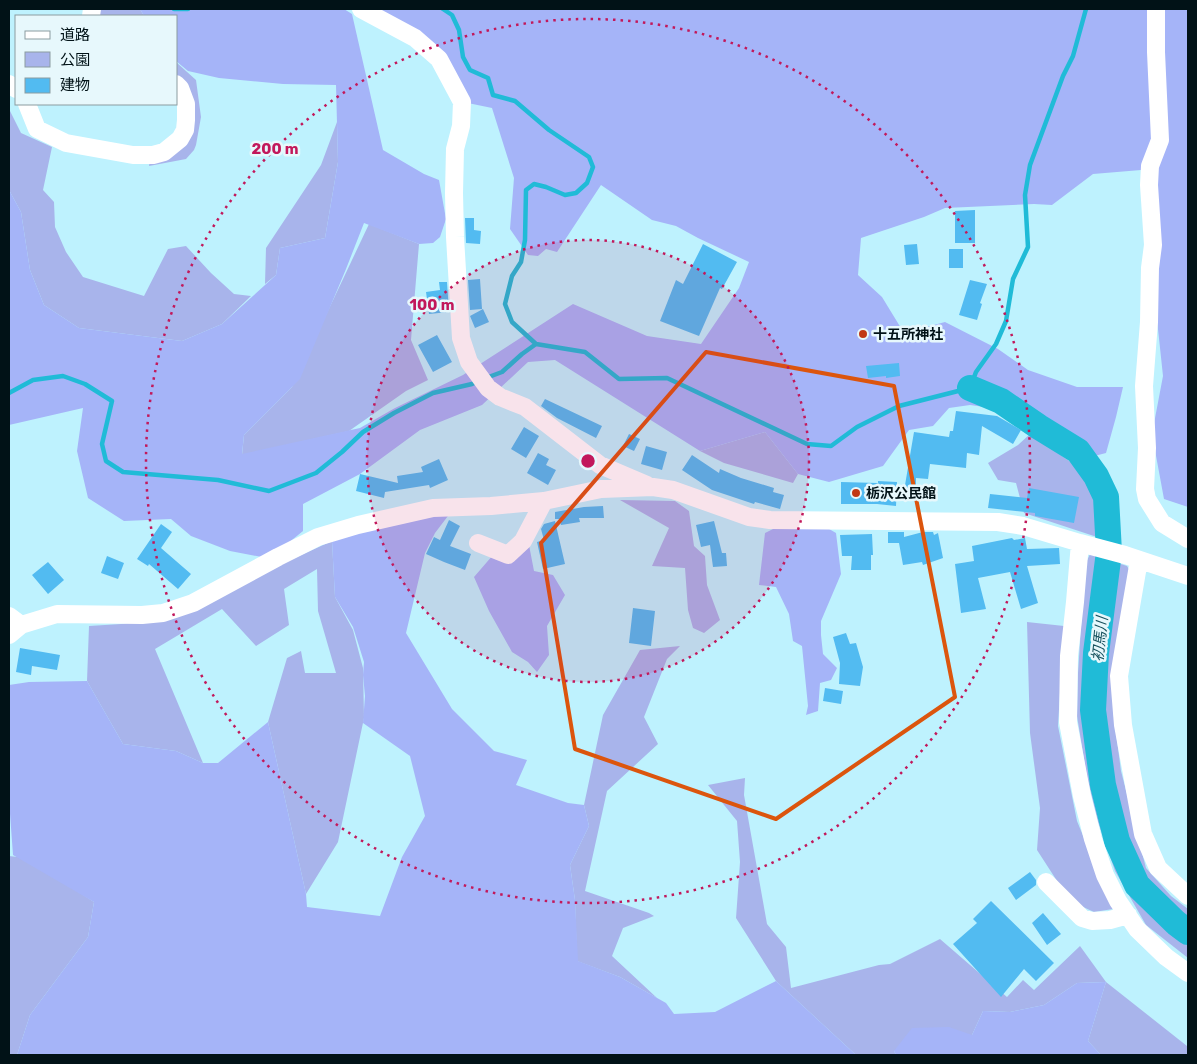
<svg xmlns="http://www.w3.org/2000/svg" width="1197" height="1064" font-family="Rubik,'Noto Sans JP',sans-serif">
	<rect width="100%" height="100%" fill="#bef2fe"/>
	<path fill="#a8b4eb" d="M95,9H140L144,16H95Z
		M176,62L196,80L201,117L196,145L194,150L186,159L149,166L150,160L186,131L176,84Z
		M9,109L21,133L52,147L43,190L54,202L55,227L66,252L83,277L144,296L168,249L186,246L211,273L234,294L251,296L222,324L182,341L79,328L44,305L30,270L21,212L9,190Z
		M337,122L338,162L325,238L280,248L276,275L265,284L266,248L321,165Z
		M369,224L419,244L411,340L428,380L406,391L349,431L242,455L244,435L292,387Z
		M765,432L798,474L793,483L724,463L700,451Z
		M1030,434L1078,467L1096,476L1100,538L1024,513L1016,483L998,480L988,463L1018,445Z
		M620,500L675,501L689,511L694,546L705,556L707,585L720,620L704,633L693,628L688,610L685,568L652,566L669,528Z
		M332,541L335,597L353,630L363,668L364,718L338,842L306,894L268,722L287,658L301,651L305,673H336L318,611L317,569L284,589L289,625L256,646L222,609L155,649L203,763L176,751L123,744L87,681L89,626L121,624L163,618Z
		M1090,554L1127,566L1131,573L1113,710L1121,771L1146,868L1171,896L1188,909V958L1146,925L1115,871L1098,822L1087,777L1077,716L1078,673L1085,565Z
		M1027,622L1064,626L1058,726L1077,821L1113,909L1094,912L1070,901L1037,850L1040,808L1030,733Z
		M680,646L667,659L644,717L658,744L607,791L585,891L649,913L654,916L623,928L612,956L657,998L620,977L577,961L575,900L570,865L589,826L584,805L603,715L640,650Z
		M745,778L744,795L767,924L786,947L791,988L879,965L890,964L940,939L1007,997L1023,980L1034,990L1080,946L1106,982L1187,1046L1188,1047V1055H1101L1088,1041L1106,982L1077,983L1044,1005L1010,1012L983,1011L972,1035L894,1051L896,1055H856L776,981L736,918L740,862L737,821L708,785Z
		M9,856L26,858L94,902L88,937L30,1015L17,1055H9Z"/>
	<path fill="#a5b4f8" d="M140,9H344L352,14L383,150L424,174L439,180L446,219L440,237L433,243L419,244L364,223L346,269L300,379L244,435L242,454L360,428L395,408L463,375L573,304L647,336L701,344L739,288L749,262L698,238L676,226L652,220L601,185L557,252L546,249L538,256L528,255L510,229L514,178L492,108L463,102L439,59L361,9H1188V507L1164,499L1152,434L1163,376L1141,170L1093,174L1052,205L1034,204L945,208L924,217L861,238L858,275L882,297L904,333L945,322L998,349L1028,370L1077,387H1123L1116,417L1106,453L1075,461L1012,415L992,408L970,405L949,408L933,426L909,430L883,466L829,482L798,474L765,432L700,451L555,360L528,362L482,405L420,430L360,474L303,504V531L276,553L262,557L230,551L191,536L171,519L124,521L88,498L77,451L83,408L9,425V190L21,212L30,270L44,305L79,328L182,341L222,324L276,275L280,248L325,238L338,162L336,85L283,84L219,78L188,71L176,61V16H144Z
		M451,512L435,533L425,553L406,633L452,709L494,751L527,760L516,785L568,803L584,805L589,826L570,865L575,900L578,961L620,977L666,1003L674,1014L715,1012L776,981L856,1055H17L30,1015L88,937L94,902L13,855L9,800V685L29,682L87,681L123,744L176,751L203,763H218L268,722L306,894L307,907L380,916L402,857L425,816L410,756L363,723L365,696L363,675L364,662L353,627L335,597L332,541L378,528Z
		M779,526H824L836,533L841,574L821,621V635L823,654L837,668L831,680L820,683L818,711L806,715L808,706L802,646L793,641L789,614L776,587L759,585L765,533Z
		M529,545L534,571L553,575L565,595L547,626L549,655L537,672L528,662L512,652L489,611L474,577L493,555Z
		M1106,982L1088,1041L1101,1055H896L894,1051L912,1028L949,1027L972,1035L983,1011L1010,1012L1044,1005L1077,983Z"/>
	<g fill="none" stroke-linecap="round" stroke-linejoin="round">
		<path stroke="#20bbd7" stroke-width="4.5" d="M174,9H188
			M443,9L452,15L459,30L463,57L470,70L488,78L493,95L515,101L549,130L589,157L593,167L587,183L576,193L565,195L546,187L534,184L526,190L525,240L521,262L512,276L505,304L512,322L536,344L585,352L619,379L667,378L807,444L831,446L857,427L899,406L970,388L976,372L996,344L1006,321L1013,279L1028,247L1025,195L1030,165L1063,76L1073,56L1086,9
			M486,378L502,372L522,354L536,344
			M9,393L33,380L63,376L85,384L112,401L102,444L106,461L123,472L218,480L269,491L316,473L342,452L363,432L394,413L433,393L472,384L479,381"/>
		<path stroke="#20bbd7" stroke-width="26" d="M970,388L1001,401L1039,427L1078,451L1096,476L1106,497L1109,552L1096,653L1093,710L1103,785L1117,841L1137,885L1176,923L1188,932"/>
	</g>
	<path fill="#52bbf1" d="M975,210V243H955V211Z
		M465,218H474V230L481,231L480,244L466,243Z
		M703,244L737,262L722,289L720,288L699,336L660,321L676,280L683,284Z
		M917,244L919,264L906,265L904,245Z
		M949,249H963V268H949Z
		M480,279L482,309L470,310L468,280Z
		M970,280L987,284L980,303L982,304L977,320L959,315Z
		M439,282H447L449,312L429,314L426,292L440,290Z
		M483,309L489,322L475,328L470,316Z
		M437,335L452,362L433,372L418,345Z
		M899,363L900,376L886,378V376L868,378L866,366Z
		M545,399L602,426L596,438L557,418L541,406Z
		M956,411L997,416L1021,430L1013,444L982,426L979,455L967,453L966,468L930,464L928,479L916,478V491H904L914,432L949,437L950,431H953Z
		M524,427L539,436L526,458L511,449Z
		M629,434L640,439L634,451L623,446Z
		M646,446L667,452L662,470L641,464Z
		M538,453L549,459L546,465L556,470L548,485L527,473Z
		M692,455L719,473L720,469L741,478L774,488L773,492L784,495L780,509L755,502L754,504L712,490L682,470Z
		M439,459L448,480L430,488L429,485L385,492L384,498L356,491L360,474L398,483L397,476L423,472L421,467Z
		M878,481L897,482L896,506L877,504H841V482L878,483Z
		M1029,488L1079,497L1074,523L1035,516V513L988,508L990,494L1027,498Z
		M603,506L604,518H579L580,522L561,525L559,519H555V512L584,507Z
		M449,520L460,526L450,546L471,554L465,570L444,562L426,554L434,537L440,540Z
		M555,521L565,564L543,569L537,542L544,540L541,529L544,524Z
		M714,521L722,553H726L727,566L713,567L710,545L701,547L696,525Z
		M161,524L172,532L161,548L191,574L178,589L149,564L148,566L137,559Z
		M888,532H904V537L923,532H933L934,535L938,533L943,558L923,565L922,562L903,565L899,543H888Z
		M872,534L873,555H871V570H851L852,556H842L840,535Z
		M1012,538L1014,540L1025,538L1027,549L1059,548L1060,564L1027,566L1038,603L1021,609L1010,572L978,578L986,609L961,613L955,564L974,561L972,546Z
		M107,556L124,563L118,579L101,573Z
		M48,562L64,580L48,594L32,575Z
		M633,608L655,611L651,646L629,643Z
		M846,633L850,644L856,643L863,667L860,686L839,684L840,663L833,637Z
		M20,648L60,655L57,670L32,666L31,675L16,672Z
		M825,688L843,691L841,704L823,701Z
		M1030,872L1036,880V885L1016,900L1008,888Z
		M991,901L1054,963L1036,981L1024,969L1001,997L953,944L977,923L973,919Z
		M1043,913L1061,934L1047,945L1032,923Z"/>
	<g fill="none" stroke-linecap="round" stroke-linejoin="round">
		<path stroke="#fff" stroke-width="18" d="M361,9L415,38L439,59L462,102L461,126L455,149L454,193L455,237L461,338L469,362L488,388L500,397L525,407L600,465L647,485
			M1156,9V52L1160,140L1150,166L1149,185L1153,245L1150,268L1149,322L1144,386L1147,448L1145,489L1147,499L1162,523L1188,539
			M91,16L92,9
			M9,84L16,89
			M27,104L37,129L66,143L133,155H153L164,152L180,139L185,130L186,120V104L180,88L176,84
			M478,543L508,555L523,541L544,501
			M1080,543L1075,602L1069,656L1068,722L1082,796L1093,839L1105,875L1118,901L1137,929L1166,957L1188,973
			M1139,560L1119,676L1123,725L1143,834L1158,868L1188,896
			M9,616L21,625
			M9,635L21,625L57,614L142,615L163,613L193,603L278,557L318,537L358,525L433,508L491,506L544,501L601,489L653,487L673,490L749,517L770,520L998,522L1023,526L1080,543L1125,555L1188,576
			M1046,882L1082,918L1092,921L1110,920L1128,915"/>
	</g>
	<path fill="none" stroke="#dc550d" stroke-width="4" stroke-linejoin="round" d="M706,352L894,386L955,697L776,819L575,749L541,543Z"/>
	<circle cx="588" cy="461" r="221" fill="#c2185b" fill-opacity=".12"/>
	<g fill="none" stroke="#c2185b" stroke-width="2.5" stroke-dasharray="2.5 5">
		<circle cx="588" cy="461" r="221"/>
		<circle cx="588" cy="461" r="442"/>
	</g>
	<g fill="#c13715" stroke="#e7f8fc" stroke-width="2">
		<circle cx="863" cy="334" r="5"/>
		<circle cx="856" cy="493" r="5"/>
	</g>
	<g text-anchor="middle" stroke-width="5" stroke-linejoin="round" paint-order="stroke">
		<g font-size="14" font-weight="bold" fill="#011217" stroke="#e7f8fc" text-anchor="start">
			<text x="873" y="339">十五所神社</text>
			<text x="866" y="498">栃沢公民館</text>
		</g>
		<g font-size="15" font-style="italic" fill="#18525e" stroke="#e7f8fc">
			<text transform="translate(1100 639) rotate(-84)" y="5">初馬川</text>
		</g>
	</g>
	<circle cx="588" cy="461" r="8" fill="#c2185b" stroke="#e7f8fc" stroke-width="2.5"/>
	<g font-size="15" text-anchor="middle" font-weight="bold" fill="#c2185b" stroke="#e7f8fc" stroke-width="5" stroke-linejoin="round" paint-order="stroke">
		<text x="275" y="154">200 m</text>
		<text x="432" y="310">100 m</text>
	</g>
	<rect width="1197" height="1064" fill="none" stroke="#011217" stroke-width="20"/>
	<rect x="15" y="15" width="162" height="90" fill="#e7f8fc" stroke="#8b9ca0"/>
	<rect x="25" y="31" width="25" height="8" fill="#ffffff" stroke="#8b9ca0"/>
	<text x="60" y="40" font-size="15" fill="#011217">道路</text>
	<rect x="25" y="52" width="25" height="15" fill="#a8b4eb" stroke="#8b9ca0"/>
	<text x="60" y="65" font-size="15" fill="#011217">公園</text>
	<rect x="25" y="78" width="25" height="15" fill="#52bbf1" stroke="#8b9ca0"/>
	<text x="60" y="90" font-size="15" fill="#011217">建物</text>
</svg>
